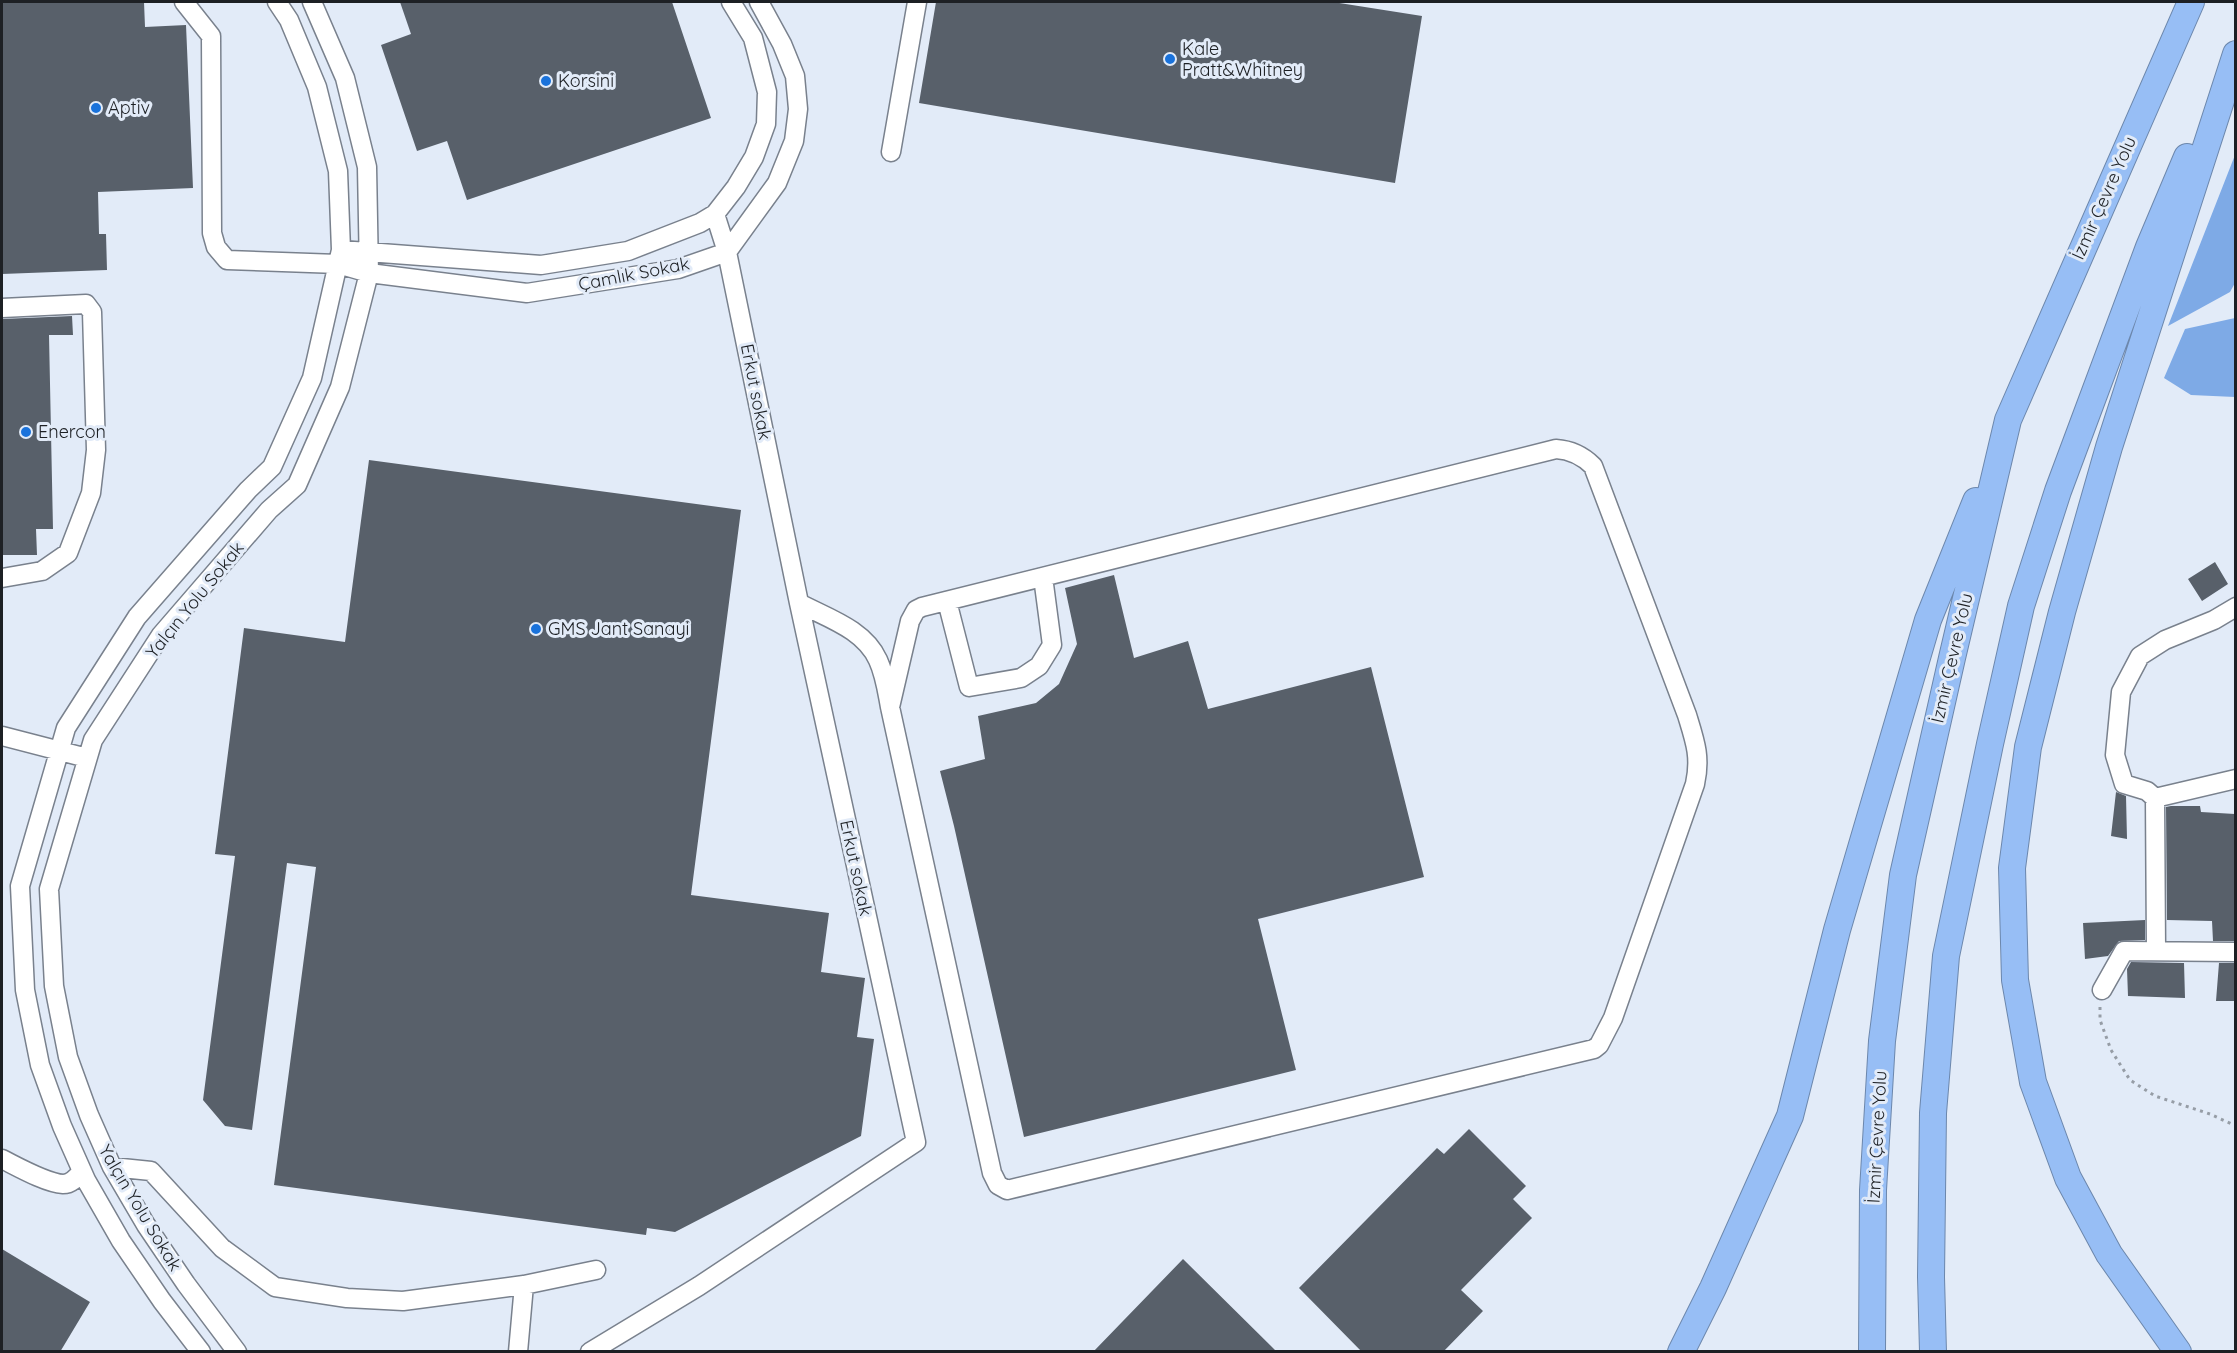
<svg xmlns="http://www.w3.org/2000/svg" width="2237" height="1353" font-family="Quicksand,sans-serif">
	<rect width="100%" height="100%" fill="#e2ebf8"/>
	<path fill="#7eaae6" d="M2235,155V283L2230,292L2168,326Z
		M2235,318V397L2191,395L2164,378L2185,329Z"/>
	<path fill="#58606a" d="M2,2H144L145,27L186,25L193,188L98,192L99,234H106L107,270L2,274Z
		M400,2H672L711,118L467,200L447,141L417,151L381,45L411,34Z
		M936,2H1333L1422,16L1395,183L919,103Z
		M72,316L73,335H49L53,529H36L37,555H2V319Z
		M369,460L741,510L691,895L829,913L821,972L865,978L857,1037L874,1039L861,1136L675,1232L647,1228L646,1235L274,1185L316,867L287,863L252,1130L225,1126L203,1100L235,856L215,854L244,628L345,642Z
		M2215,562L2228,584L2202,601L2188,579Z
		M1114,575L1134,658L1188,641L1208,709L1371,667L1424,877L1258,919L1296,1070L1024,1137L954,826L940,771L985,759L978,716L1036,703L1059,684L1077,644L1065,588Z
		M2116,792L2126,796L2127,839L2111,836Z
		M2171,806H2200L2201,812L2235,814V941H2213L2212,921L2167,920L2166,807Z
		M2145,920V940L2119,941L2108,956L2085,959L2083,923Z
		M2131,962L2184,963L2185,998L2128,996L2127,969Z
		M2219,963H2235V1001H2216Z
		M1469,1129L1526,1186L1513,1199L1532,1218L1461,1290L1483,1311L1443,1352H1362L1299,1288L1437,1148L1444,1154Z
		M2,1249L90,1302L60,1352H2Z
		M1183,1259L1277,1352H1093Z"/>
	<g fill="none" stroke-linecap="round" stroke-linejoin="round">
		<defs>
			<path id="minor" d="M184,2L211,36L212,233L216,247L227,260L338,264L369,273L527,293L678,269L727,252L777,183L794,141L798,109L795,76L782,44L759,2
				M891,152L917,2
				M341,250L541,265L628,251L700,223L715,214L736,187L754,157L766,124L767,92L753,38L731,2
				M2,308L86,304L92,312L96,450L91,493L68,553L42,571L2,578
				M947,601L969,687L1021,678L1039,666L1052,645L1043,577
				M799,603C827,618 864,629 878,660C885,675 887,691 890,707L992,1173L998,1185L1007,1190L1594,1049L1599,1045L1613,1018L1695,784C1701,757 1695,741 1687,715L1593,466C1582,455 1571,450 1556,449L922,607L916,610L910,621L890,707
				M2,736L87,758
				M2155,798L2236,779
				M2156,950L2155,798L2147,791L2124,784L2115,755L2121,692L2140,656L2165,640L2214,620L2236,607
				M2102,990L2124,951L2236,952
				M2,1159C18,1167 46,1183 63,1184C72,1184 77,1177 82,1171
				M112,1167L151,1171L222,1248L275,1287L347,1298L403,1301L524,1285L596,1270
				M201,1352L162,1301L121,1241L86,1180L62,1126L40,1065L25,990L20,886L66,728L137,617L248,490L272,467L312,378L341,250L338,171L317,87L289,20L277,2
				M237,1352L186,1284L146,1225L112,1167L89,1115L68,1057L54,986L49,889L93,740L161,635L269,510L297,485L340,387L369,273L367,167L345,78L312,2
				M518,1352L524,1285
				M590,1352L699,1286L916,1142L799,603L727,252L715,214"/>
			<path id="highway" d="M1681,1352L1713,1288L1790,1116L1837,930L1928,620L1976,501
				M1872,1352L1873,1190L1882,1041L1903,875L1952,658L2008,420L2191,2
				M1933,1352L1931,1277L1933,1113L1946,956L1990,744L2021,606L2058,491L2149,247L2187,157
				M2178,1352L2109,1254L2068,1178L2033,1082L2015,980L2012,868L2028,747L2062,612L2109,447L2236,54"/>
		</defs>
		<use href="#minor" stroke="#79818d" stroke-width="21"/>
		<use href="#highway" stroke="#6c87ac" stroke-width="28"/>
		<path stroke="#969da6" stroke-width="3" stroke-dasharray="3 4.5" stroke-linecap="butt" d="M2100,1007V1020L2111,1050L2130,1080L2155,1096L2210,1114L2236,1126"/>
		<use href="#minor" stroke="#fff" stroke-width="18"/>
		<use href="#highway" stroke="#97bef5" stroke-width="26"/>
	</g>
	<g fill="#1972db" stroke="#e2ebf8" stroke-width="2">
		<circle cx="1170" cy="59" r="6"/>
		<circle cx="546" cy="81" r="6"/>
		<circle cx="96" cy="108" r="6"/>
		<circle cx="26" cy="432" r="6"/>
		<circle cx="536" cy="629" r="6"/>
	</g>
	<g text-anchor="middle" stroke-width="6" stroke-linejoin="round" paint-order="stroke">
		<g font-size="18" fill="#1d2024" stroke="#e2ebf8" text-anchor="start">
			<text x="1182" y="55">Kale<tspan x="1182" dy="21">Pratt&amp;Whitney</tspan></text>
			<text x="558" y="87">Korsini</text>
			<text x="108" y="114">Aptiv</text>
			<text x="38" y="438">Enercon</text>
			<text x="548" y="635">GMS Jant Sanayi</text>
		</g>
		<g font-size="18" fill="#1d2024" stroke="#e2ebf8">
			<text transform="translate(2104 198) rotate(-66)" y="6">İzmir Çevre Yolu</text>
			<text transform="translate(634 274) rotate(-11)" y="6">Çamlık Sokak</text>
			<text transform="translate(756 392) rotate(79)" y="6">Erkut sokak</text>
			<text transform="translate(195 600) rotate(-51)" y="6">Yalçın Yolu Sokak</text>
			<text transform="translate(1952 658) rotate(-77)" y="6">İzmir Çevre Yolu</text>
			<text transform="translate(856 868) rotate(78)" y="6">Erkut sokak</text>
			<text transform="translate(1877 1137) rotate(-87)" y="6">İzmir Çevre Yolu</text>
			<text transform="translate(140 1208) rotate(59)" y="6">Yalçın Yolu Sokak</text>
		</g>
	</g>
	<rect width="2237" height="1353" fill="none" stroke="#1d2024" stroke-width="6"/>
</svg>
